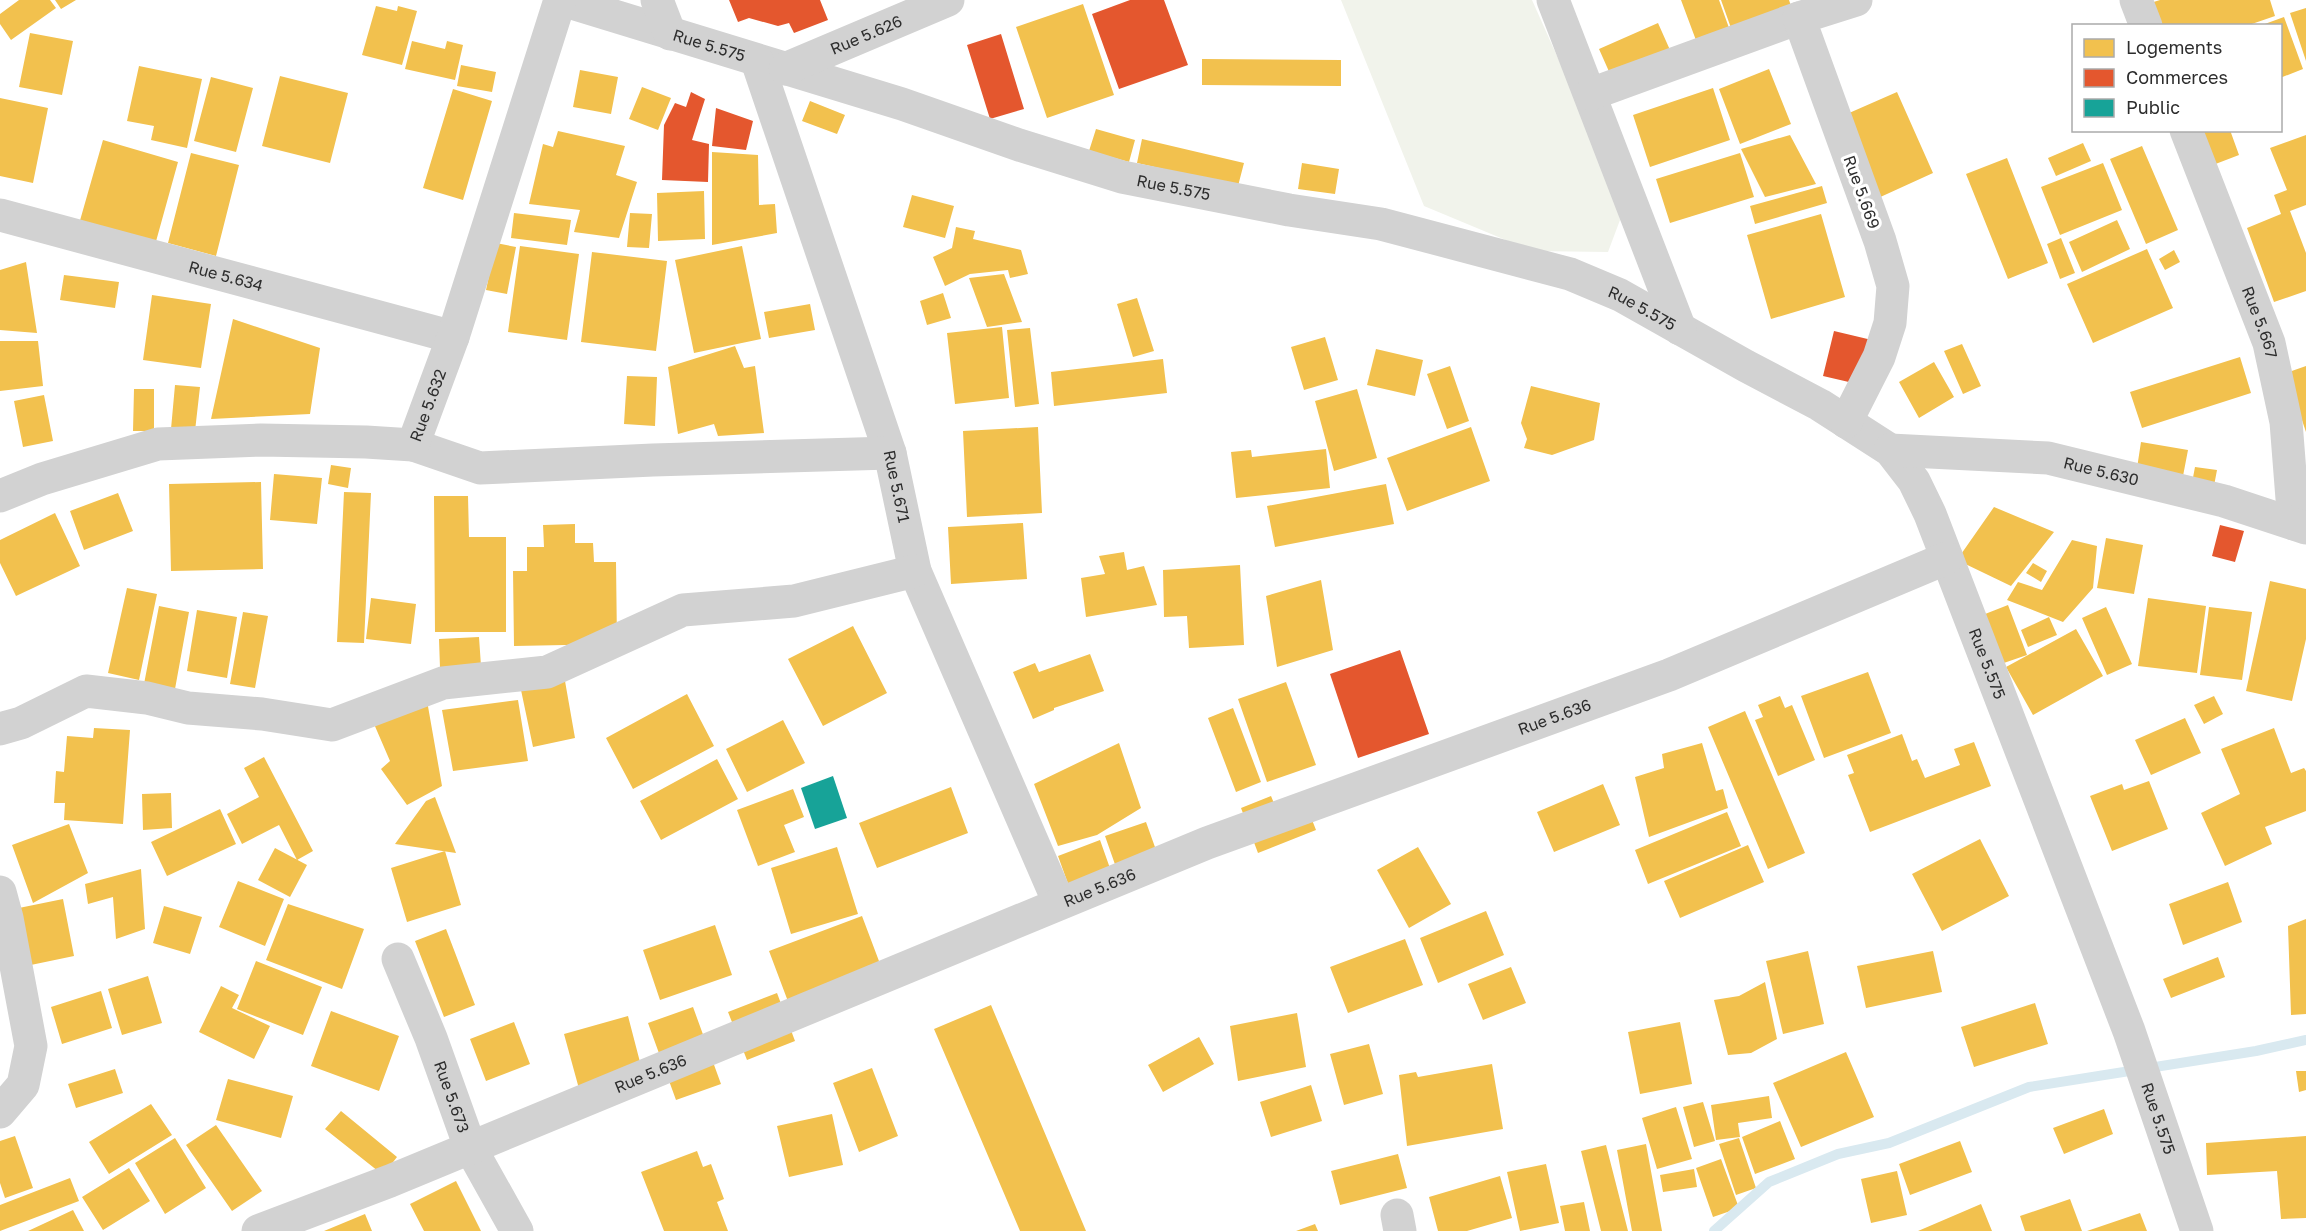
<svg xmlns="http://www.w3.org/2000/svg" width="2306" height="1231" font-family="'Golos Text',sans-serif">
	<rect width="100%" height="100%" fill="#fff"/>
	<path fill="#f1f3eb" d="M1341,0H1532L1614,184L1620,220L1608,252L1532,251L1424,206Z"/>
	<path fill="#f2c14e" d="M19,0H50L56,8L11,40L0,24V14Z
		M55,0H76L61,9Z
		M1681,0H1719L1733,39L1700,51Z
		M1721,0H1789L1791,6L1731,28Z
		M2160,0H2270L2275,16L2246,26H2133L2128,10Z
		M1083,4L1114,95L1047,118L1016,27Z
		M376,6L397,11L398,6L417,11L402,65L362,55Z
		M2306,8V61L2290,13Z
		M2284,17L2303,69L2280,78V26L2262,25Z
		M1658,23L1674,59L1615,85L1599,49Z
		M30,33L73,41L62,95L19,87Z
		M412,41L445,49L447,41L463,45L455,80L405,69Z
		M1202,59L1341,60V86L1202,85Z
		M461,65L496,72L492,92L457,86Z
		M139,66L202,79L187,148L151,140L154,126L127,121Z
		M1769,69L1791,124L1740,144L1719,89Z
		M580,70L618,77L611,114L573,107Z
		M280,76L348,93L330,163L262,146Z
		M211,77L253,88L236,152L194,141Z
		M642,87L671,98L658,130L629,119Z
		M1713,88L1730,140L1650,167L1633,115Z
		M453,89L492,101L463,200L423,188Z
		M1897,92L1933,173L1876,199L1840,117Z
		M0,98L48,108L33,183L0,176Z
		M810,101L845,115L837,134L802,121Z
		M1096,129L1135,140L1129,162L1089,151Z
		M2175,130H2230L2239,155L2192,173Z
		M558,131L625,146L616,175L637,182L619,238L574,232L580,210L529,204L543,144L553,147Z
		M1790,135L1816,184L1765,197L1741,149Z
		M2306,135V205L2290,211L2306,253V291L2274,302L2247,228L2281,214L2274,195L2287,190L2270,148Z
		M1142,139L1244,163L1238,186L1137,163Z
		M103,140L178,162L155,245L79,224Z
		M2083,143L2091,161L2056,176L2048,158Z
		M2142,146L2178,230L2146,244L2110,159Z
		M712,152L758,155L759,205L775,204L777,233L712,245Z
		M191,153L239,165L216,256L168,243Z
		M1740,153L1754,197L1670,223L1656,179Z
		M2007,158L2048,263L2008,279L1966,174Z
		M1302,163L1339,169L1335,194L1298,189Z
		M2103,163L2122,210L2060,235L2041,187Z
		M1822,186L1827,203L1755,224L1750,206Z
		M704,191L705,239L658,241L657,193Z
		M912,195L954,206L945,238L903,227Z
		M514,213L571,220L567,245L511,238Z
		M630,213L652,214L649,248L627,247Z
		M1821,214L1845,297L1771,319L1747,235Z
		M2117,220L2130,249L2082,272L2069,242Z
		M956,227L975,231L973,239L1021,250L1028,274L1010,278L1008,270L970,274L945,286L933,257L952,248Z
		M2061,238L2075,273L2060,279L2047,244Z
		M496,243L516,247L507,294L486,290Z
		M520,246L579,254L567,340L508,332Z
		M742,246L761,339L694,353L675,260Z
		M2147,249L2173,308L2093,343L2067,284Z
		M2174,250L2180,262L2165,270L2159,259Z
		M592,252L667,261L656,351L581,342Z
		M26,262L37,333L0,330V270Z
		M1004,274L1022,322L987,327L969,278Z
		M64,275L119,282L115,308L60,300Z
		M943,293L951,318L927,325L920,301Z
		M152,295L211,304L201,368L143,360Z
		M1137,298L1154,351L1133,357L1117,304Z
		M810,304L815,330L769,338L764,312Z
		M233,319L320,348L310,414L211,419Z
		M1002,327L1009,398L955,404L947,333Z
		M1030,328L1039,404L1015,407L1007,330Z
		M1325,337L1338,380L1304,390L1291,347Z
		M0,341H38L43,386L0,391Z
		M1962,344L1981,386L1963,394L1944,351Z
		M735,346L744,368L755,366L764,433L718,436L714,424L678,434L668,367Z
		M1376,349L1423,360L1415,396L1367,385Z
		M2240,357L2251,393L2142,428L2130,392Z
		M1163,359L1167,393L1054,406L1051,372Z
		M1934,362L1954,397L1919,418L1899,382Z
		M1450,366L1469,421L1447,429L1427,374Z
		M2306,366V432L2286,373Z
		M627,376L657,377L655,426L624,424Z
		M175,385L200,387L195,431L171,429Z
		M1531,386L1600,403L1594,440L1552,455L1524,448L1527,439L1521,423Z
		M134,389H154V431H133Z
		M1357,389L1377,458L1334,471L1315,401Z
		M44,395L53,441L23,447L14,401Z
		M1038,427L1042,513L967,517L963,431Z
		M1471,427L1490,481L1407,511L1387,458Z
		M2141,442L2188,450L2183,476L2137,468Z
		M1326,449L1330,488L1236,498L1231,452L1251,450L1252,457Z
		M331,465L351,468L348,488L328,484Z
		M2195,467L2217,470L2213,491L2191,488Z
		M274,474L322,478L317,524L270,520Z
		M261,482L263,569L171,571L169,484Z
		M1386,484L1394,524L1275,547L1267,506Z
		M344,492L371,493L364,643L337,642Z
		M118,493L133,531L84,550L70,511Z
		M434,496H468L469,537H506V632H435Z
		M1994,507L2054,532L2011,586L1957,560Z
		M55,513L80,566L16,596L0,563V540Z
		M1023,523L1027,579L951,584L948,527Z
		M575,524V543H593L594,562H616L617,644L514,646L513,571H527V547H544L543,525Z
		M2106,538L2143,545L2134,594L2097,588Z
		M2072,540L2097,546L2093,588L2063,622L2007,600L2018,582L2042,590Z
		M1124,552L1127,570L1144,566L1157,605L1086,617L1081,578L1105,574L1099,556Z
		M2033,563L2047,571L2041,582L2026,573Z
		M1240,565L1244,645L1189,648L1187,616L1164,617L1163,570Z
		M1321,580L1333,650L1277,667L1266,596Z
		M2270,581L2306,589V639L2292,701L2246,691Z
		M127,588L157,594L139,680L108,673Z
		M371,598L416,604L411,644L366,639Z
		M2148,598L2206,606L2197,673L2138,666Z
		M2008,605L2027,655L1998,665L1980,616Z
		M159,606L189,612L175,689L144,684Z
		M2106,607L2132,664L2107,675L2082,618Z
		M2209,607L2252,612L2242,680L2200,675Z
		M197,610L237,617L227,678L187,671Z
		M243,612L268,616L255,688L230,684Z
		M2049,617L2057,635L2028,647L2021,630Z
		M853,626L887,693L823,726L788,659Z
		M2076,629L2103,676L2033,715L2006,667Z
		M479,637L481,666L440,668L439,639Z
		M1090,654L1104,691L1054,708V710L1033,719L1013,672L1035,663L1039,672Z
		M1868,672L1891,733L1824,758L1801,696Z
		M565,681L575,738L533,747L521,690Z
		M1286,682L1316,765L1267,782L1238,699Z
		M687,694L714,746L633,789L606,738Z
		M426,695L442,786L407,805L381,769L390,761L371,717Z
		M1780,696L1785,708L1792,705L1815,760L1778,776L1755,720L1763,717L1758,705Z
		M2214,696L2223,714L2204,724L2194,705Z
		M518,700L528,761L453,771L442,710Z
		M1233,708L1261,782L1236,792L1208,718Z
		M1745,711L1805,853L1768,869L1708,727Z
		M2185,718L2201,753L2151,775L2135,740Z
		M783,720L805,763L747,792L726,749Z
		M94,728L130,730L123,824L64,820L65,803H54L56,771L64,772L67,736L93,738Z
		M2274,728L2291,773L2304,768L2306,771V811L2265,827L2272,844L2225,866L2201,813L2240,794L2221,749Z
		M1902,734L1912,761L1917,759L1925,778L1960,765L1954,749L1974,742L1991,786L1870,832L1848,775L1854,773L1847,755Z
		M1119,743L1141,808L1097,835L1058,846L1034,784Z
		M1702,743L1716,791L1723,789L1728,808L1649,837L1635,777L1664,768L1662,754Z
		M264,757L313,851L297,860L279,825L242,844L227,814L259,797L244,768Z
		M717,759L738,799L661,840L640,801Z
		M2149,781L2168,829L2112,851L2090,796L2122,784L2124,790Z
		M1603,784L1620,825L1554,852L1537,812Z
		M951,787L968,833L877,868L859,823Z
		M793,789L804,817L784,825L795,852L758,866L737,810Z
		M171,793L172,828L143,830L142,794Z
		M1271,796L1278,813L1305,802L1316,830L1258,853L1241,808Z
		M435,797L456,853L395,844L426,801Z
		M220,809L236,844L167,876L151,842Z
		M1727,812L1741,846L1648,884L1635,850Z
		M1146,822L1165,875L1124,890L1105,836Z
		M69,824L88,873L33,903L12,845Z
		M1980,839L2009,896L1942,931L1912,874Z
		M1100,840L1117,888L1075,903L1058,856Z
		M1748,845L1764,882L1680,918L1664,881Z
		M837,847L858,914L791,934L771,868Z
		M1418,847L1451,904L1409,928L1377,870Z
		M275,848L307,865L290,897L258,880Z
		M445,851L461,905L407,922L391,868Z
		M141,869L145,929L116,939L113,897L88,904L85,884Z
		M238,881L284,899L265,946L219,927Z
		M2228,882L2242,922L2183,945L2169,904Z
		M63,899L74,956L26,966L14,909Z
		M288,904L364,929L342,989L266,960Z
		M164,906L202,917L190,954L153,943Z
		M1486,911L1504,955L1438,983L1420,938Z
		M862,916L888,985L795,1020L769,951Z
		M2306,919V1014L2291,1015L2288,926Z
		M715,925L732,975L660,1000L643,950Z
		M446,929L475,1005L444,1017L415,941Z
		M1405,939L1423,985L1348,1013L1330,967Z
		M1808,951L1824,1024L1783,1034L1766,961Z
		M1933,951L1942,992L1866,1008L1857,966Z
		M2218,957L2225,977L2171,998L2163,979Z
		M256,961L322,987L303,1035L237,1009Z
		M1511,967L1526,1003L1483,1020L1468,984Z
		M148,976L162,1023L122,1035L108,989Z
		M1765,982L1777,1039L1751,1053L1728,1055L1714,1000L1739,996Z
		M221,986L239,995L232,1008L270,1026L254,1059L199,1032Z
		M101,991L112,1028L62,1044L51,1007Z
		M777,993L795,1041L747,1060L728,1012Z
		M2035,1003L2048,1044L1974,1067L1961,1027Z
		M991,1005L1086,1231H1020L934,1029Z
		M693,1007L721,1084L676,1100L648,1023Z
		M331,1011L399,1036L379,1091L311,1066Z
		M1297,1013L1306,1067L1238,1081L1230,1026Z
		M628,1016L647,1089L584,1107L564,1034Z
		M514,1022L530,1064L486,1081L470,1039Z
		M1680,1022L1692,1084L1640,1094L1628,1032Z
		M1199,1037L1214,1064L1163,1092L1148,1065Z
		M1369,1044L1383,1094L1344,1105L1330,1054Z
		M1846,1052L1874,1117L1801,1147L1773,1083Z
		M1492,1064L1503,1129L1407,1146L1399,1075L1416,1072L1418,1077Z
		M872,1068L898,1136L859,1152L833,1083Z
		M115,1069L123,1093L76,1108L68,1084Z
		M2296,1071H2306V1090L2299,1092Z
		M228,1079L293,1096L281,1138L216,1120Z
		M1311,1085L1322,1121L1271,1137L1260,1102Z
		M1769,1096L1772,1118L1738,1123L1740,1137L1716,1140L1711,1105Z
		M1703,1102L1715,1141L1694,1147L1683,1107Z
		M151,1104L172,1135L109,1174L89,1142Z
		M1676,1107L1692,1159L1657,1169L1642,1118Z
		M2104,1109L2113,1134L2064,1154L2053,1128Z
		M341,1111L397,1157L383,1175L325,1129Z
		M832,1114L843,1165L789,1177L777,1126Z
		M1780,1121L1795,1159L1755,1174L1742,1137Z
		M216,1125L262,1191L232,1211L186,1145Z
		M15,1136L33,1188L5,1198L0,1183V1141Z
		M2306,1136V1218L2281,1219L2277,1171L2207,1175L2206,1143Z
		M175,1138L206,1188L165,1214L135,1163Z
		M1739,1138L1756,1188L1736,1195L1719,1144Z
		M1960,1141L1972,1172L1910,1195L1899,1164Z
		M1646,1144L1662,1231H1632L1617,1150Z
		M1606,1145L1628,1231H1601L1581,1151Z
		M697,1151L703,1167L711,1164L724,1199L717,1202L728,1231H664L641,1172Z
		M1398,1154L1407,1188L1340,1205L1331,1171Z
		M1721,1159L1739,1208L1713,1217L1696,1168Z
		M1546,1164L1559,1223L1520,1231L1507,1172Z
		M129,1168L150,1201L103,1230L82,1197Z
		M1694,1169L1697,1187L1663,1192L1660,1175Z
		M1897,1171L1907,1215L1871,1223L1861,1179Z
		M1500,1176L1512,1218L1467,1231H1438L1429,1197Z
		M70,1178L79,1201L0,1231V1205Z
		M456,1181L481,1231H424L410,1204Z
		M2070,1199L2082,1231H2025L2020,1216Z
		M1584,1202L1590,1231H1565L1560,1206Z
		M1981,1204L1992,1231H1918Z
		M73,1210L84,1231H28Z
		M2140,1213L2147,1231H2087Z
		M365,1214L372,1231H324Z
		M1315,1224L1318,1231H1296Z"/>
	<path fill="#e4572e" d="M729,0H820L828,20L794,33L789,23L778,26L749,18L738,22Z
		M1130,0H1164L1188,65L1119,89L1092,14Z
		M1001,34L1024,109L990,119L967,45Z
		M691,92L705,99L692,140L709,144L708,182L662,180L664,125L675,103L686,107Z
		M716,108L753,121L746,150L712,146Z
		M1834,331L1876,341L1866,386L1823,376Z
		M2220,525L2244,531L2235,562L2212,556Z
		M1400,650L1429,734L1358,758L1330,674Z"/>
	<path fill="#17a398" d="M833,776L847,818L815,829L801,788Z"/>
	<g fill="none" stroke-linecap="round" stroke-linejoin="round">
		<path stroke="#d9e9f0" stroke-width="10" d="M1714,1231L1769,1182L1838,1154L1889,1143L2029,1087L2256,1051L2306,1040"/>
		<g stroke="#d2d2d2" stroke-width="33">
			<path id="s1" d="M562,0L902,104L1019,145L1122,177L1289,210L1381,224L1570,274L1620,295L1746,366L1820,405L1890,450L1914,481L1930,514L2129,1031L2197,1231"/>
			<path d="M657,0L670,34"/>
			<path d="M1553,0L1680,329"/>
			<path d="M2136,0L2146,26"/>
			<path id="s2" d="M757,61L890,453L915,571L1059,903"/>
			<path id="s3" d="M785,69L948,0"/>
			<path d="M1591,94L1799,18"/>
			<path id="s4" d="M2186,130L2269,343L2286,422L2294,524"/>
			<path id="s5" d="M0,215L453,337"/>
			<path d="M1846,422L1879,357L1890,323L1893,286L1880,241L1799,18L1856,0"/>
			<path d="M413,445L480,468L653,460L890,453"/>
			<path id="s6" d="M1890,450L2048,458L2224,501L2306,528"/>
			<path id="s7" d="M0,496L42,479L158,444L261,440L366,442L413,445L453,337L560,0"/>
			<path d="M0,729L21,723L86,691L147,698L188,708L262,714L332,725L443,683L547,672L683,610L794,601L915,571"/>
			<path d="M0,892L7,918L31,1046L23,1085L0,1112"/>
			<path id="s8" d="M398,959L431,1038L470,1147L517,1231"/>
			<path d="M1397,1215L1400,1231"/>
			<path id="s9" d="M258,1231L390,1181L1207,843L1669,675L1947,558"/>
		</g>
	</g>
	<g text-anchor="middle" stroke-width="6" stroke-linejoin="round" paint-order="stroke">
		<g font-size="16" fill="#2d2d2d" stroke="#fff">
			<text dy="6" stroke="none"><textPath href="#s3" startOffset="88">Rue 5.626</textPath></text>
			<text dy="6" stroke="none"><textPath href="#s1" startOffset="154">Rue 5.575</textPath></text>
			<text dy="6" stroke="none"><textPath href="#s1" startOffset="640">Rue 5.575</textPath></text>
			<text transform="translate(1862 192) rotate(70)" y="6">Rue 5.669</text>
			<text dy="6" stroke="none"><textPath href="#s5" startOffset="234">Rue 5.634</textPath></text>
			<text dy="6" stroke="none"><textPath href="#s1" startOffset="1126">Rue 5.575</textPath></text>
			<text dy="6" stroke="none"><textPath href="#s4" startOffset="206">Rue 5.667</textPath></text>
			<text dy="6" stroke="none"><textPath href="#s7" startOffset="464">Rue 5.632</textPath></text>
			<text dy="6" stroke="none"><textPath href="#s6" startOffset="213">Rue 5.630</textPath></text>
			<text dy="6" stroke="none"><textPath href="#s2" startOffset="448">Rue 5.671</textPath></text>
			<text dy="6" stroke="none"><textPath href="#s1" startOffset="1648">Rue 5.575</textPath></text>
			<text dy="6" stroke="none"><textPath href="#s9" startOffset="1395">Rue 5.636</textPath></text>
			<text dy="6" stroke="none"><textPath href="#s9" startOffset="909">Rue 5.636</textPath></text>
			<text dy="6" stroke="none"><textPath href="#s9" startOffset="423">Rue 5.636</textPath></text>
			<text dy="6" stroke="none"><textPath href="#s8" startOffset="148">Rue 5.673</textPath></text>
			<text dy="6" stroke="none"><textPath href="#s1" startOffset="2134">Rue 5.575</textPath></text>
		</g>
	</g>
	<rect x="2072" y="24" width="210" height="108" fill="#ffffff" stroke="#ababab" stroke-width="1.5"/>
	<rect x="2084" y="39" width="30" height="18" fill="#f2c14e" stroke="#ababab" stroke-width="1.5"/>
	<text x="2126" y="54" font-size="18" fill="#2d2d2d">Logements</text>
	<rect x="2084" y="69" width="30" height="18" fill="#e4572e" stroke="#ababab" stroke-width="1.5"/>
	<text x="2126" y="84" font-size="18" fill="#2d2d2d">Commerces</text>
	<rect x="2084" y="99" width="30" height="18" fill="#17a398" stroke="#ababab" stroke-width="1.5"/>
	<text x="2126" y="114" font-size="18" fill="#2d2d2d">Public</text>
</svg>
